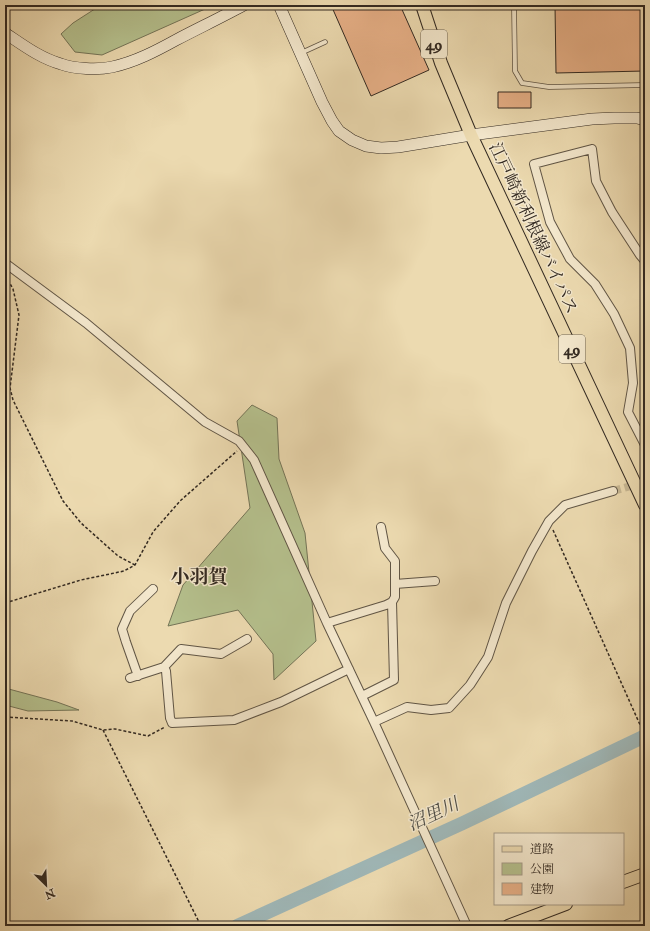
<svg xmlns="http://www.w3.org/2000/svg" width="650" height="931" font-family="'IM FELL Double Pica','Noto Serif JP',serif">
	<rect width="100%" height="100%" fill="#ecdab0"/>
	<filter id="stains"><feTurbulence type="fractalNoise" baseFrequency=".005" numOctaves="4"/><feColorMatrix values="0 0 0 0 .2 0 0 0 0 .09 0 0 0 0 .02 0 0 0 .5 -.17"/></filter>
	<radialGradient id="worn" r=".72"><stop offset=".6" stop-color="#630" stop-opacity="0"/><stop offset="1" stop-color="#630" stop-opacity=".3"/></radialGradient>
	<path fill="#b5c08d" stroke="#747457" d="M101,5H214L102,55L75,52L61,34L73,23Z
		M252,405L277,418L279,459L305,533L316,641L274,680L273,654L238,610L168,626L183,585L250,508L237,421Z
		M5,688L57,702L79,710L28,711L5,705Z"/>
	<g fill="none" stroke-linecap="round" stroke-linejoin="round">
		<path stroke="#9fb7b7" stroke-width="14" d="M237,926L463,823L645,736"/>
	</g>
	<path fill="#e6af86" stroke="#322921" d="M331,5H400L429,70L371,96Z
		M555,5H645V71L556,73Z
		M498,92H531V108H498Z"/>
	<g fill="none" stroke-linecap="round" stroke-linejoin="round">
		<path stroke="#c7b793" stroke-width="8" stroke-dasharray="8 4" stroke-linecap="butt" d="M613,491L645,482"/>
		<defs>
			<path id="lane" d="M514,5L515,71L522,83L549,87L645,85
				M301,53L325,42"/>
			<path id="street" d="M645,261L640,255L612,212L596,181L592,149L534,164L550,222L570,259L595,284L614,314L630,348L633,383L628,412L645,445
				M5,263L86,323L205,422L239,441L254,460L327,623L374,722L467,926
				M395,584L435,581
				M327,623L386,605L392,602L395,597V561L385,548L381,527
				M164,667L181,649L221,654L247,639
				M138,676L126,642L122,629L130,611L153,589
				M130,678L164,667L166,671L170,718L172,723L234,720L281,702L349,669
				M362,696L394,680L392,602
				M374,722L407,707L431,710L449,708L470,685L488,657L506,603L532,551L549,521L565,505L613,491"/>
			<path id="secondary" d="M279,5L322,102L332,121L339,131L352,140L366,146L381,148L398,147L471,135L592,119L614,118H637L645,120
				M5,33C23,45 40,58 61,64C74,69 98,70 112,67C135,62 156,51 176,40C199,28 222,17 244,5"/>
			<path id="primary" d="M422,5L441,63L471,135L645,505
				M623,882L645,874
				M508,926L566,904"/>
		</defs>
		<use href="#lane" stroke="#605545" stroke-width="5.5"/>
		<use href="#street" stroke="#605545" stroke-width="10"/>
		<use href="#secondary" stroke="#322921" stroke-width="12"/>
		<use href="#primary" stroke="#322921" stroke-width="14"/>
		<path stroke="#322921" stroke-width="1.5" stroke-dasharray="3 2" stroke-linecap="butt" d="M5,276L7,278L13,289L19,315L10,388L13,400L63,501L81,523L118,556L135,565
			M553,530L641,727
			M5,603L81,580L124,571L135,565L153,532L180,501L237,451
			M5,717L72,721L103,730L115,729L148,736L165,727
			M103,730L201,926"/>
		<use href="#lane" stroke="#f3e7cc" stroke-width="4"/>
		<use href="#street" stroke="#f3e7cc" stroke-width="8"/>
		<use href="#secondary" stroke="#f3e7cc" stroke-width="11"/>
		<use href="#primary" stroke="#ecdab0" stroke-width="12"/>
	</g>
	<g text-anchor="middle" stroke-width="3" stroke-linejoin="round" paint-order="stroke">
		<g fill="#f3e7cc" stroke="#6c6254" stroke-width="1">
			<rect x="421" y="30" width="26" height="28" rx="3"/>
			<rect x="559" y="335" width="26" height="28" rx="3"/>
		</g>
		<g font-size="16" font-weight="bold" fill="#322921">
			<text x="434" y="50">49</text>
			<text x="572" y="355">49</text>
		</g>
		<g font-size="17" fill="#322921" stroke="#f3e7cc">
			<text transform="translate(534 228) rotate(65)" y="6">江戸崎新利根線バイパス</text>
		</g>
		<g font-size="18" font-style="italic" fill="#4d4c46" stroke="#f3e7cc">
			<text transform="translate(433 814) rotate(-25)" y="6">沼里川</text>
		</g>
		<g font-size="19" font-weight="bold" fill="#322921" stroke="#f3e7cc">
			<text x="199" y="583">小羽賀</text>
		</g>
	</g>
	<rect width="650" height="931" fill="none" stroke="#ecdab0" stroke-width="20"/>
	<rect x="6" y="6" width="638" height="919" fill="none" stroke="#322921" stroke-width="2"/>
	<rect x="10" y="10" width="630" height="911" fill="none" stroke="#322921"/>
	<rect x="494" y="833" width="130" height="72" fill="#f3e7cc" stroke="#a69b88"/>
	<rect x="502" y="846" width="20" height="6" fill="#ecdab0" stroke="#a69b88"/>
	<text x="530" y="853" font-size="12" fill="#322921">道路</text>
	<rect x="502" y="863" width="20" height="12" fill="#b5c08d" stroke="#a69b88"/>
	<text x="530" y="873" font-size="12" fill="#322921">公園</text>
	<rect x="502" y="883" width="20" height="12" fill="#e6af86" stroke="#a69b88"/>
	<text x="530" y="893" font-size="12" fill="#322921">建物</text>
	<g transform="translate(46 885) rotate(156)" stroke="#f3e7cc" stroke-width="3" paint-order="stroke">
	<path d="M0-3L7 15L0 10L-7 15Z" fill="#322921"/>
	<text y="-6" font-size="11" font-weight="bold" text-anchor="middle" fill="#322921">N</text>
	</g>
	<rect width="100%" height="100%" filter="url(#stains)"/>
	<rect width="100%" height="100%" fill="url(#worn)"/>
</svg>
